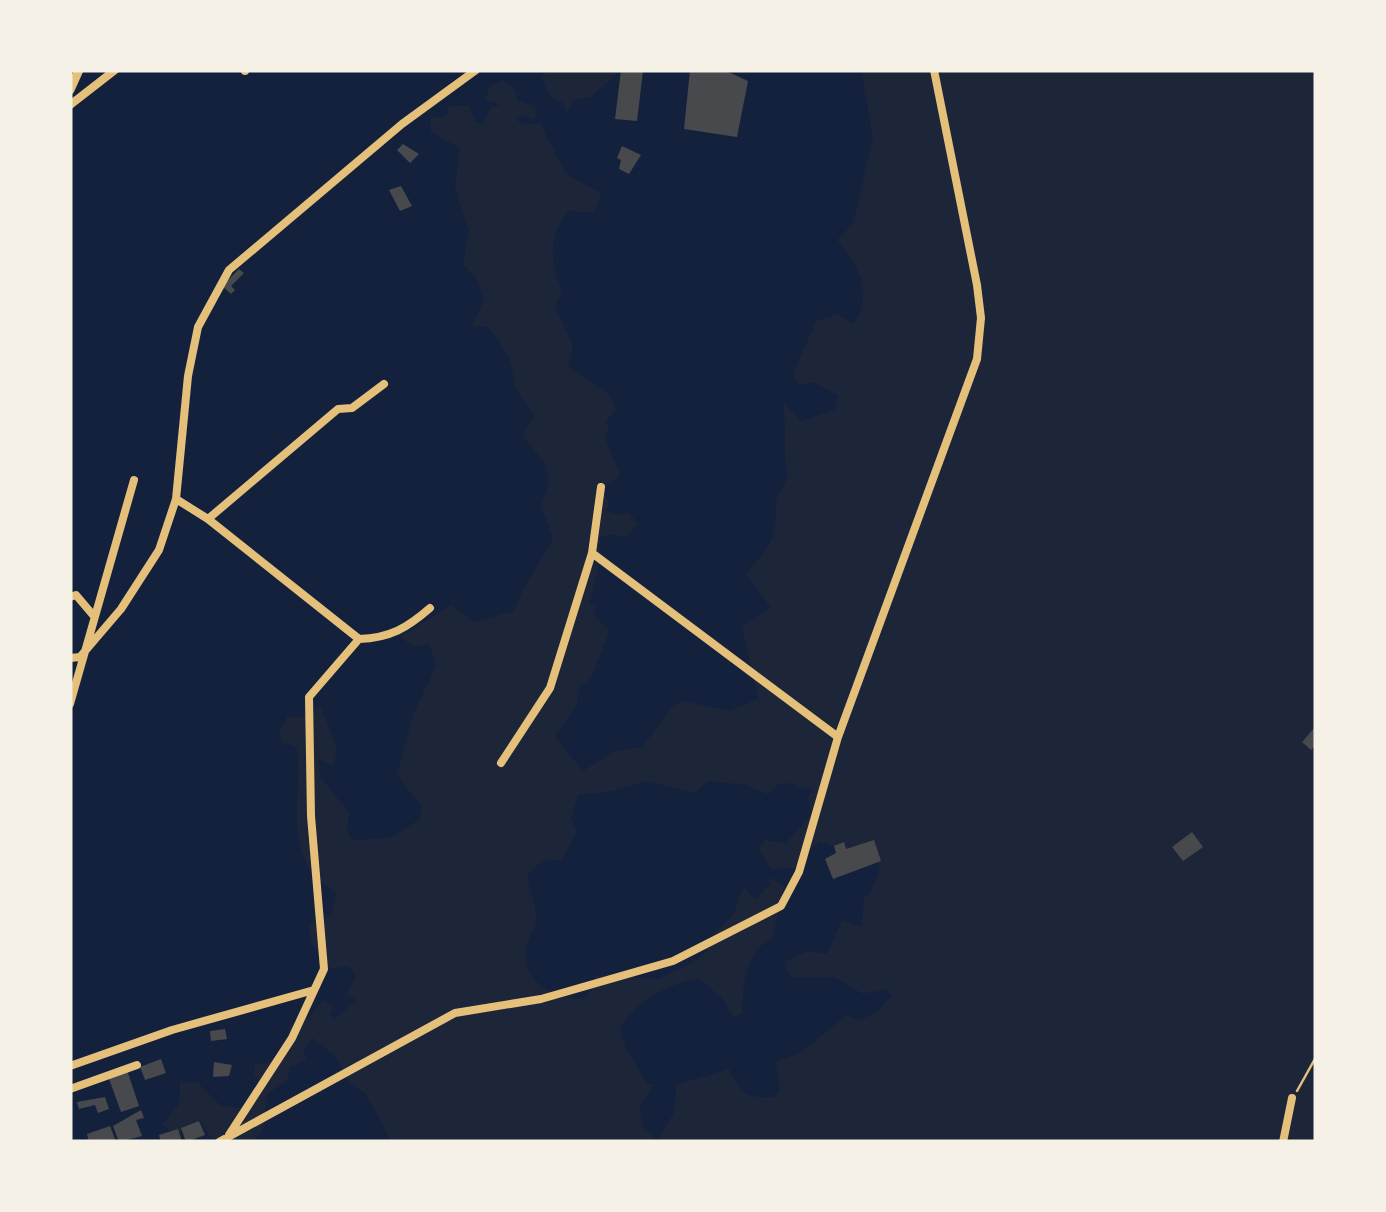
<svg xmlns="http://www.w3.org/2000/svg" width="1386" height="1212" font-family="Helvetica,sans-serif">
	<rect width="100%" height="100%" fill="#14213d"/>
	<path fill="#1d2539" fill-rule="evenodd" d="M547,70H621L591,97L572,101L567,113L562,102L550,97L541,77Z
		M861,70H1316V1142H392L365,1093L351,1084L335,1056L313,1038L303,1051L307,1060L290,1067L287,1081L267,1094L263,1130L254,1142L213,1141L200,1120L183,1127L179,1137L162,1124L179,1104L180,1081L198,1083L221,1106L242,1108L264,1086L254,1075L255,1064C280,1063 288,1052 289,1028L312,1014L323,1000L334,1006L330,1015L335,1018L357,1000L346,995L356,976L348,966L331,969L310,941V923L331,916L336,893C279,857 303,805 297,749L282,741L279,733L287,717H301L321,706L337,751L333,766L318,759L321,778L349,812L347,831L352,840L390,838L420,819L421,806L397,775L413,715L436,666L429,644L414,647L400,637L451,605L475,622L514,611C523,584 541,563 553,538L541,506L549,482L544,462L522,436L534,415L514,387C516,365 502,341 486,326H472L484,300L477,279L463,264L469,232L455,188L460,148L431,132V115L438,118L447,114L449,106H469L475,121L482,124L491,108L501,104L485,100L490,86L502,80L514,89L518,101L533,106L537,112L534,120L524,115L516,119L523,125L540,123L566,174L601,193L594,213L568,211C549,236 549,261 562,291L555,306L573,346L568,367L609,394L616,409L605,423L609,425L605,437L620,475L603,490L609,503L606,511L620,515L628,512L639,524L624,537L609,534L600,538L601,557L589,604L596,607L593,613L609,631L592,677L578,689L577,705L555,736L583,771L614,751L642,747L674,705L683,701L730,711L758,699L742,626L771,608L746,574C756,561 770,549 774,532C779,504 769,506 788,478C782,452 787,429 783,402L801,421L835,410L838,395L814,382L798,386L793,374L816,321L838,314L854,324C874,292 858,265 837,240L853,223L873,138ZM646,781L695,793L708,781L746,785L767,794L777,785L792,783L801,789L813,788L807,798L812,814L785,844L766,840L758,849L771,869L796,868L800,857L820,842L851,851L876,847L879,872L870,894L864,897L862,927L842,920L827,954L808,951L784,962L790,977H834L863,994L885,989L892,996L873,1014L859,1020L847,1015L801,1052L776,1062L780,1090L774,1097C748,1099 739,1092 729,1069L676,1085L675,1111L657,1140L642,1126L640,1107L654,1084H647L626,1049L620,1027C638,1000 665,986 698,978L720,996L734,1017L742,1013C744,982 743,955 772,938L784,886L769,877L770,885L755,899L743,888L734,914L716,932L704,955L690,964L658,979L595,975V986L585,998C558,1001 521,983 526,949C527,940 536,928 536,919C537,905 527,889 528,873L543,861L562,860L577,831L571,818L578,795L613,791Z"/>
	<path fill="#48494c" d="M621,70L643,71L637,121L615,119Z
		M690,70H724L748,81L737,137L684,129Z
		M403,144L419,154L410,163L397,150Z
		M622,146L641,155L629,174L619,169L621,160L617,158Z
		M401,186L412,206L400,211L389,190Z
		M239,269L244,273L231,286L235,290L231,294L222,286Z
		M1314,728L1316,745L1311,750L1302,742Z
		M1192,832L1203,847L1183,861L1172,847Z
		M874,840L881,861L833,879L825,859L836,853L834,846L844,842L846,849Z
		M225,1029L227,1039L211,1041L210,1031Z
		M161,1059L166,1073L145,1080L140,1067Z
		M214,1062L232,1065L229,1076L213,1077Z
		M127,1070L139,1106L121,1112L108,1076Z
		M105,1097L109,1109L98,1113L95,1105L79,1109L77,1102Z
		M141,1110L144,1118L136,1120L142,1136L119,1142L113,1126Z
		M199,1121L205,1135L186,1142L181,1128Z
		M110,1126L115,1139L111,1142H89L87,1134Z
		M178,1129L182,1142H161L159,1135Z"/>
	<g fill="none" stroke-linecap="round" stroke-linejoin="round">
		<path stroke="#e5c07b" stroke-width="2.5" d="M1297,1091L1316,1057"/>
		<path stroke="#e5c07b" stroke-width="8" d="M245,71V70
			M70,105L115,70
			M176,499L208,519L359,639C390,638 407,628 430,608
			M208,519L338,409L352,408L384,384
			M592,553L838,737
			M70,597L76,595L93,615
			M70,658L80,657L121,609L159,550L176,499L188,376L198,327L229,270L402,124L476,70
			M70,704L134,480
			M501,763L550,688L592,553L601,487
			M70,1066L172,1030L314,990
			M70,1089L137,1065
			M229,1135L292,1038L324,969L311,816L309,697L359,639
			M219,1142L455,1013L541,999L673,961L781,906L799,872L838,737L977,359L981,318L977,285L934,70
			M1283,1142L1292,1098"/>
		<path stroke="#e5c07b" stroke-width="9" d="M70,90L79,70"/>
	</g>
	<rect width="1386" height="1212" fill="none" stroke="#f6f1e7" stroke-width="145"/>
</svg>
